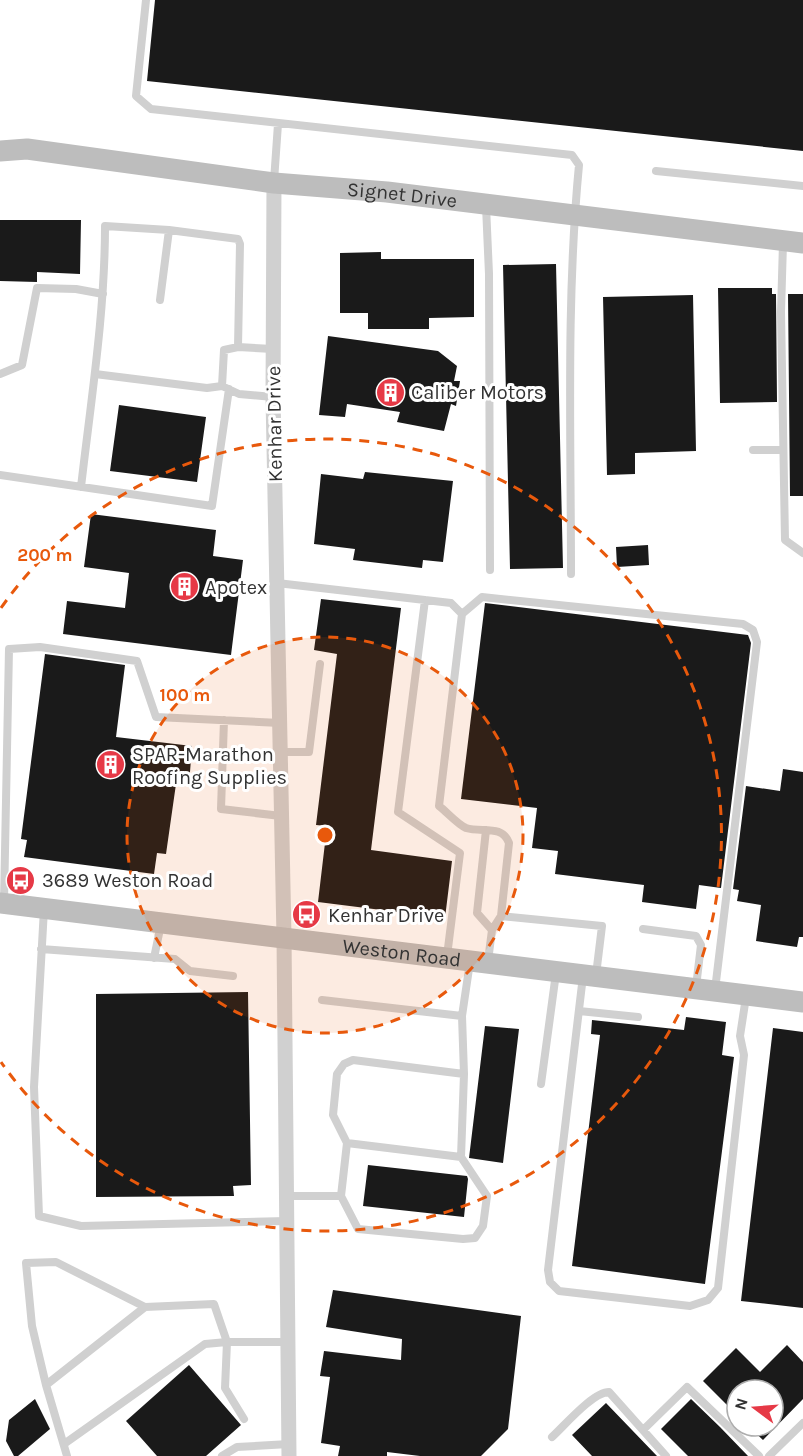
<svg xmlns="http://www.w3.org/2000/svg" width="803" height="1456" font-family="Karla,sans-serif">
	<rect width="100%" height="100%" fill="#fff"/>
	<path fill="#1a1a1a" d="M155,0H803V151L147,81Z
		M0,220H81L80,274L37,272V282L0,281Z
		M381,252V259H474V317L429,318V329H368V313H340V253Z
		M556,264L563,568L510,569L503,265Z
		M718,288H772V294H776L777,402L720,403Z
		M788,294H803V496H790Z
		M693,295L696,451L635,453V474L607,475L603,297Z
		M328,336L438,351L457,366L454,381H460L456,406L451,404L444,431L397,422L400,412L347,404L345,417L319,415Z
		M119,405L206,417L197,482L110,471Z
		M365,472L453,481L443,562L423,560L422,568L353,560L355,549L314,544L321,474L363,479Z
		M91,514L216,530L213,556L243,560L231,655L63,634L67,601L125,608L129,573L84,567Z
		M648,545L649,565L617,567L616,547Z
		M321,599L401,608L371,850L452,861L445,918L318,902L327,826L316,825L337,654L314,650Z
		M485,603L748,635L751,643L721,888L699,885L696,909L642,902L644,885L555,874L558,851L532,848L537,808L461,799Z
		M45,654L125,665L116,737L192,746L189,785L176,784L166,854L157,853L154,874L24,857L27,840L21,839Z
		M783,769L803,772V937H799L797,947L756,941L761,905L737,901L739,890L733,889L746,786L780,791Z
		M248,992L251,1185L233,1186L234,1196L96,1197V994Z
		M686,1017L726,1022L722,1055L734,1057L705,1284L572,1266L600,1035L591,1034L592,1020L684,1030Z
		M485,1026L519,1029L503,1163L469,1158Z
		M773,1028L803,1032V1308L741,1301Z
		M368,1165L467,1176L468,1179L464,1217L363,1206Z
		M333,1290L521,1316L508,1429L481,1456H420L387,1452V1456H338L340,1446L321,1443L330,1377L320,1376L324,1351L401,1360L402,1339L326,1327Z
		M787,1345L803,1362V1399L763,1440L748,1426H773V1390H737V1415L703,1381L736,1348L760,1372Z
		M189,1365L241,1425L206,1456H157L126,1421Z
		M35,1399L50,1429L18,1456H14L6,1441L9,1420Z
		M691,1399L720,1427L748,1456H688L661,1429Z
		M606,1403L657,1456H592L572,1435Z"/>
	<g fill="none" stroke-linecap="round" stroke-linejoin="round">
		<path stroke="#d0d0d0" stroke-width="8" d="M146,0L136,96L151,109L572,155L579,165C566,301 571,438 571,574
			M656,171L803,186
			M274,181L278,124
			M486,206L489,274L490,570
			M783,243L781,312L785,540L803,553
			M160,300L169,230
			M0,374L22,365L37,288L76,289L103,294
			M95,374L207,388L222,386
			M273,397L239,394L222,386L224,350L238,347L273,349
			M753,450H783
			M0,475L212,506L229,389
			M81,487C91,400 105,313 105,226L169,230L238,239L240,244L238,347
			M277,583L451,603L462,614
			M425,600L398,812L460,853L447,956
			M224,720L221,809L281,816
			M280,752H309L320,664
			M486,830L477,913L492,930
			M4,902L9,649L40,647L137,661L156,717L280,723
			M44,909L34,1087L39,1216L81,1226L287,1221
			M501,916L602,926L596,975
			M643,929L696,936L701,945L696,987
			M41,949L175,959L190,971L233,976
			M154,958L161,924
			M488,961L492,930L501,916L509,843C502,824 482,833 466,828C457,824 447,812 439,806L462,614L482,597L743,624L753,630L757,642L715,990
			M583,976L548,1270L550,1282L559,1291L690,1306L708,1300L718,1288L744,1055L740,1036L746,997
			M322,1000L462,1016L470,962
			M579,1011L638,1017
			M541,1084L556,973
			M347,1143L461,1157
			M286,1196H341L347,1143L333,1115L337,1074L344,1064L353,1060L464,1074L462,1016
			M341,1196L358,1229L463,1239L475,1238L483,1226L487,1196L461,1157L464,1074
			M46,1385L32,1326L26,1263L56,1262L145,1307
			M643,1430L687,1387L759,1456
			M552,1437C565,1425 593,1392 609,1392L666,1456
			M64,1444L205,1344L227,1342L225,1388L244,1419
			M67,1456L46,1385L145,1307L214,1304L227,1342H288
			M222,1456L237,1447L289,1444
			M769,1456L803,1423"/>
		<path stroke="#d0d0d0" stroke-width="15" d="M274,183L273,397L284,937L289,1456"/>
		<g stroke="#bdbdbd" stroke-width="21">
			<path id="s1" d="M0,151L27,149L274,183L387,192L803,243"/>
			<path id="s2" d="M0,903L803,1002"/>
		</g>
	</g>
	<circle cx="325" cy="835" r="198" fill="#e8590c" fill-opacity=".12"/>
	<g fill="none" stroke="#e8590c" stroke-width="3" stroke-dasharray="10 8">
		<circle cx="325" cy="835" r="198"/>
		<path d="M1 608A396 396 0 1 1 1 1062"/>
	</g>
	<defs>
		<symbol id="building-disc" viewBox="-11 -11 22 22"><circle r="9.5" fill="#e63946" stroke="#fff"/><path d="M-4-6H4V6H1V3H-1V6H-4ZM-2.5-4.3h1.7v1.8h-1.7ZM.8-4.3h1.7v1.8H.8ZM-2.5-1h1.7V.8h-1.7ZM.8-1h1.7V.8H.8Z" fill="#fff"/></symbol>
		<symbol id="bus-disc" viewBox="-11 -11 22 22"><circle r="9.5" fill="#e63946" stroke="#fff"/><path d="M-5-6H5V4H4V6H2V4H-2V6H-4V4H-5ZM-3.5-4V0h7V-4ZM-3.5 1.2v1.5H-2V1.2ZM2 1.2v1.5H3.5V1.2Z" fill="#fff"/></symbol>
	</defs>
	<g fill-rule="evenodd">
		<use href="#building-disc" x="374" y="376" width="33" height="33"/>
		<use href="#building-disc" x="168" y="570" width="33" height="33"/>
		<use href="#building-disc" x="94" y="748" width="33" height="33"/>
		<use href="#bus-disc" x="4" y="864" width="33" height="33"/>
		<use href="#bus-disc" x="290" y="898" width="33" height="33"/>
	</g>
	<g text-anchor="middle" stroke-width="6" stroke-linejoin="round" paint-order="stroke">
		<g font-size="20" fill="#333" stroke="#fff">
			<text dy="7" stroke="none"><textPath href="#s1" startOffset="405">Signet Drive</textPath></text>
			<text transform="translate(274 424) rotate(-91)" y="7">Kenhar Drive</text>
			<text dy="7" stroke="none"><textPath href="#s2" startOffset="405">Weston Road</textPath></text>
		</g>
		<g font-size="20" fill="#333" stroke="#fff" text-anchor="start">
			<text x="411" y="399">Caliber Motors</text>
			<text x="205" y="594">Apotex</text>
			<text x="132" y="761">SPAR-Marathon<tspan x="132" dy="23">Roofing Supplies</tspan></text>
			<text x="42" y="887">3689 Weston Road</text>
			<text x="328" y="922">Kenhar Drive</text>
		</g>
	</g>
	<circle cx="325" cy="835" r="9" fill="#e8590c" stroke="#fff" stroke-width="3"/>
	<g font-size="18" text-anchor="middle" font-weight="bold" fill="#e8590c" stroke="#fff" stroke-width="6" stroke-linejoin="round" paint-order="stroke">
		<text x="45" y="561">200 m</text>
		<text x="185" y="701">100 m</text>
	</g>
	<g transform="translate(755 1408) rotate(286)"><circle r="28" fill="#ffffff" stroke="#adadad" stroke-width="1.5"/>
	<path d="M0-4.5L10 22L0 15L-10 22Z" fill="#e63946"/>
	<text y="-9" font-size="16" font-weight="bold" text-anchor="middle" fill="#333333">N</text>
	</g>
</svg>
